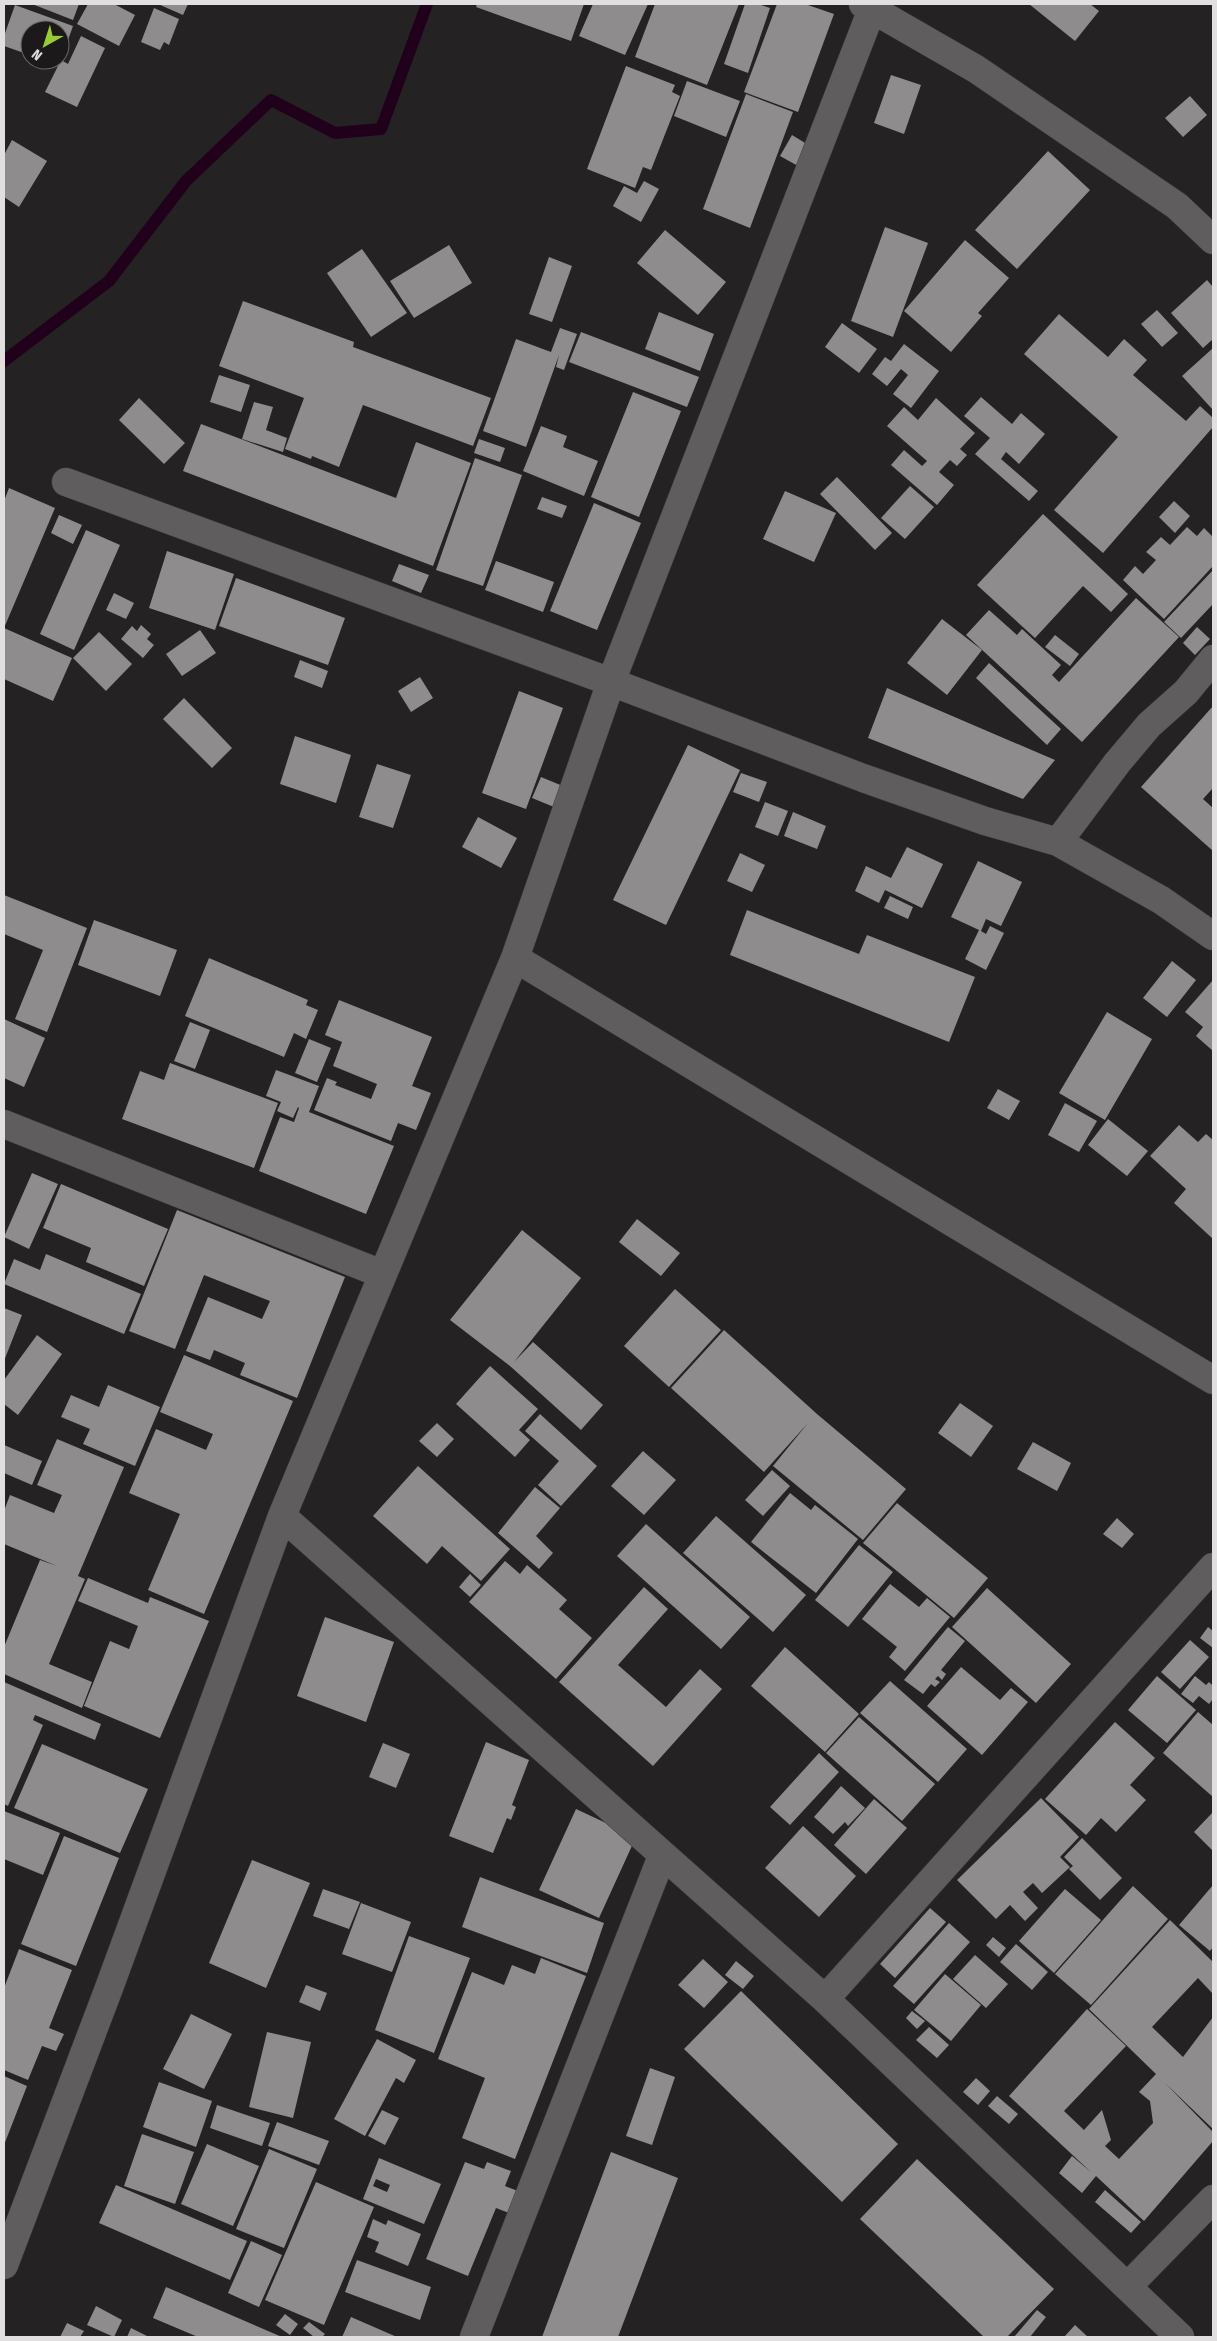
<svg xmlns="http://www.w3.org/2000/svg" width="1217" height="2341" font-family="'Fira Sans Condensed',sans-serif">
	<rect width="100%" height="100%" fill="#252224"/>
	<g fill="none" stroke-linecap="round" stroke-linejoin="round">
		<path stroke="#21001b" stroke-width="12" d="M4,361L109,281L186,181L271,100L335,133L381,129L427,4"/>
	</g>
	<path fill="#8f8c8e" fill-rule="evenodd" d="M32,4H79L73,20Z
		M88,4H114L135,15L119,46L77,24Z
		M158,4H188L183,15Z
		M477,4H584L571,41L476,7Z
		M593,4H648L625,55L579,36Z
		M655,4H739L707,85L635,57Z
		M745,4H758L770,8L748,73L724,64Z
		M777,4H805L834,14L798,112L744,92Z
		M1029,4H1090L1099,11L1075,41Z
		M15,5L73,26L63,54L60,53V30H30V55L4,46V36Z
		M154,8L179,19L169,45L164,42L160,50L141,42Z
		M81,36L105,48L77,107L45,92L61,60L68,64Z
		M626,66L675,85L672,92L680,96L651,170L643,167L635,188L587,169Z
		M891,75L921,85L904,134L874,123Z
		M687,81L740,101L726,137L674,116Z
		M746,94L793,112L750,228L703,209Z
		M1190,96L1207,115L1183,137L1165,118Z
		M792,135L810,146L798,166L780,156Z
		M12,140L47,161L19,207L4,197V155Z
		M1048,151L1090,190L1017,269L975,230Z
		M644,181L659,189L641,222L613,206L624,186L637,193Z
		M885,227L928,243L893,337L851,321Z
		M665,230L726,282L698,315L637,263Z
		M965,240L1009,278L978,313L982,316L951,352L904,311Z
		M449,245L472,283L414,318L390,281Z
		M362,249L407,313L371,337L327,273Z
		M549,257L572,266L552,322L529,314Z
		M1207,280L1213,287V339L1203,348L1171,313Z
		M243,301L354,342L353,347L491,398L473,446L363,405L339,467L312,456L311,459L285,449L304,398L219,366Z
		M1157,310L1178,333L1162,347L1141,324Z
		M659,312L714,334L700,371L645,349Z
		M1059,314L1108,357L1124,339L1147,360L1133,375L1186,421L1200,406L1213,418V427L1103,553L1054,510L1118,437L1024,354Z
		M842,323L877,349L859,373L825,347Z
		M560,328L577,334L564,370L556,367L559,355L526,447L483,431L516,339L551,352Z
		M581,332L699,377L687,407L569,362Z
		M904,344L939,371L911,408L893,394L908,375L901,369L887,386L872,374L885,357L891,361Z
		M1213,348V410L1182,376Z
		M219,375L250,385L241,412L210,402Z
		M633,392L681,411L639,517L591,497Z
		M981,397L1012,424L1021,413L1045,434L1019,464L1006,452L1001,459L1038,491L1029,501L975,454L990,438L964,416Z
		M139,398L185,443L164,464L119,420Z
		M936,398L975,433L960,449L967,455L957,466L950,460L939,472L954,485L937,505L891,465L904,450L922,466L927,461L887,426L904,407L918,420Z
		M254,402L273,407L266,430L287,438L283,452L242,439Z
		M201,424L396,498L416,442L471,463L433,566L183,471Z
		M541,426L567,436L563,447L598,461L584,496L523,471Z
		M479,439L505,448L500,462L474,453Z
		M475,458L522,475L483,586L436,570Z
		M837,477L892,533L875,550L820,494Z
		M910,486L934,507L905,539L881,518Z
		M9,488L55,508L4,628L72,658L53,701L4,679V501Z
		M785,491L836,513L814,562L763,539Z
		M542,497L567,506L562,518L537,509Z
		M1174,501L1190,516L1175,533L1159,517Z
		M594,503L641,523L597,630L550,611Z
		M1043,514L1128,594L1111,612L1083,586L1035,638L977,585Z
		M59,515L82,525L73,544L51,533Z
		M1187,527L1197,536L1204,528L1213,537V566L1164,619L1123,580L1135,566L1143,574L1156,560L1146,552L1161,537L1170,545Z
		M86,530L120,545L74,650L40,634Z
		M167,551L234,574L215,630L149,608Z
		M496,561L554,582L543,612L485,590Z
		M399,564L429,575L421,593L392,581Z
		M1213,570V604L1181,638L1164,622Z
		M236,578L345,618L328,665L219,626Z
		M114,593L134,603L126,619L106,610Z
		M1136,598L1179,637L1082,742L966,635L989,610L1017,635L1022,629L1061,665L1052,675L1059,682Z
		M942,619L982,650L947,695L907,663Z
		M141,625L151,634L147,639L154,645L143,658L121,639L132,626L137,631Z
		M1197,627L1210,639L1195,655L1183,643Z
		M200,630L216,653L182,676L166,654Z
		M99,632L132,664L106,691L73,658Z
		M1055,635L1079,654L1070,666L1045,647Z
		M300,660L328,671L322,688L294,677Z
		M989,663L1061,729L1047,745L976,678Z
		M420,677L433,698L411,712L398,691Z
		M887,688L1055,760L1023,799L868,738Z
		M519,691L563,708L526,809L482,793Z
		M184,698L232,748L212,768L163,719Z
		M1213,706V788L1203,799L1213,808V851L1141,787Z
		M295,736L351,755L336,803L280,784Z
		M688,745L740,770L666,925L613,900Z
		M377,764L411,775L393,828L359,817Z
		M741,773L767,782L759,802L733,792Z
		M541,777L570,789L554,807L532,798Z
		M765,802L788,811L778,836L755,827Z
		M793,812L826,826L817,849L784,836Z
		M478,817L517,838L501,868L462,847Z
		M907,847L943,864L922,908L885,890L879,903L855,891L866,866L891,878Z
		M740,853L765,865L752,892L727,881Z
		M978,861L1022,882L1001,926L986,919L981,931L986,934L990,926L1004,933L986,970L965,959L979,930L951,917Z
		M4,895L87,928L47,1032L15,1019L43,950L4,934Z
		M890,896L913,907L908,919L884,908Z
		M747,910L859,954L867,935L975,977L949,1042L730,955Z
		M94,920L177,950L160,996L78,965Z
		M209,958L308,1000L306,1005L318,1010L306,1039L294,1033L284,1057L185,1016Z
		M1172,961L1196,980L1167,1017L1143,998Z
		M1213,980V1051L1196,1036L1203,1027L1185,1012Z
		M339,1000L432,1037L412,1086L431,1093L416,1130L398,1123L391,1141L314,1110L327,1078L337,1082L335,1085L371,1099L377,1084L333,1066L342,1042L325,1035Z
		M1107,1012L1152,1039L1105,1120L1059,1093Z
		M4,1019L45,1038L24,1087L4,1078Z
		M190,1022L210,1030L195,1069L174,1061Z
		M309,1039L331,1048L317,1082L295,1073Z
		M170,1063L278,1103L254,1168L122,1119L140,1071L164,1080Z
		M276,1070L319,1086L309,1112L394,1146L366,1214L259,1171L280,1117L294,1122L299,1108L298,1107L293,1118L277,1111L281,1102L266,1096Z
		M998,1089L1020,1101L1009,1120L987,1108Z
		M1065,1103L1097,1121L1079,1152L1048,1135Z
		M1108,1119L1148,1151L1127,1176L1088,1145Z
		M1179,1125L1198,1142L1206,1134L1213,1140V1239L1174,1203L1186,1189L1150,1156Z
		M32,1173L58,1184L29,1249L4,1237Z
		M61,1184L168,1229L144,1286L86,1262L91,1248L43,1228Z
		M177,1210L345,1277L297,1398L240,1375L245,1363L214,1350L210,1360L186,1351L208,1297L262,1319L270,1301L204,1275L175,1349L129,1331Z
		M637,1219L680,1253L661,1276L619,1242Z
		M522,1230L581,1278L514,1362L533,1342L603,1405L581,1430L510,1366L450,1320Z
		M46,1254L141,1294L124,1334L4,1284L14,1259L40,1270Z
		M675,1289L721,1330L669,1387L624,1346Z
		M4,1308L22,1315L4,1361Z
		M724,1330L817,1414L906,1489L863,1540L773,1466L808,1423L764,1472L671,1388Z
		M37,1335L62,1354L18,1415L4,1404V1380Z
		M184,1355L293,1401L204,1614L148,1590L180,1514L129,1493L156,1429L206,1450L213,1434L160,1412Z
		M490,1366L538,1409L519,1430L530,1440L515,1457L456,1404Z
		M108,1385L160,1407L135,1466L83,1444L90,1429L61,1417L71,1395L99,1407Z
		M960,1403L993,1426L971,1457L938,1433Z
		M540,1414L597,1466L561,1506L538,1485L559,1461L525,1431Z
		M437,1423L454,1439L437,1457L419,1441Z
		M57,1439L124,1467L78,1576L85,1579L49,1664L92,1682L82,1708L4,1674V1647L40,1560L57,1566L4,1544V1511L10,1495L54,1513L62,1495L37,1485Z
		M1033,1442L1071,1463L1057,1491L1017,1469Z
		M4,1445L42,1461L32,1485L4,1473Z
		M643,1451L676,1480L644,1515L611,1486Z
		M418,1466L510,1549L481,1581L442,1546L427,1564L373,1516Z
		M772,1470L790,1486L763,1516L745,1500Z
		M535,1487L560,1508L536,1536L553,1553L539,1569L498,1533Z
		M790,1493L811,1510L815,1505L858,1539L816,1593L751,1542Z
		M897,1503L988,1578L954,1618L863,1543Z
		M716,1516L806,1595L773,1632L683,1553Z
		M1117,1518L1134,1534L1122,1548L1103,1534Z
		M646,1524L750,1617L721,1649L617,1556Z
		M859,1545L893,1572L848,1627L815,1600Z
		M505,1561L520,1574L527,1565L567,1600L559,1609L592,1638L556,1679L469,1602Z
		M470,1574L481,1585L470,1597L459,1587Z
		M88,1578L148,1603L150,1597L209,1621L160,1738L84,1706L110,1641L129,1649L138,1626L78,1601Z
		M890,1584L919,1607L927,1598L950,1617L905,1671L889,1657L897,1647L862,1619Z
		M644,1587L668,1609L618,1665L666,1707L700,1669L722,1689L653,1766L559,1682Z
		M987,1588L1071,1664L1036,1703L952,1627Z
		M325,1617L394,1642L366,1722L297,1696Z
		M948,1627L965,1641L941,1670L946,1674L942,1680L938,1676L935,1679L940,1682L935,1687L931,1684L923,1694L904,1680Z
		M1208,1627L1213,1631V1648L1200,1638Z
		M1190,1640L1209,1657L1180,1689L1161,1672Z
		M785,1647L859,1714L825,1752L751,1686Z
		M961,1667L1000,1700L1011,1688L1028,1702L982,1755L927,1706Z
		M1157,1676L1196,1710L1167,1743L1128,1710Z
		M1195,1676L1206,1685L1209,1682L1213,1686V1699L1209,1704L1199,1696L1193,1703L1181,1694Z
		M890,1681L967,1749L938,1782L860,1713Z
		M4,1682L101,1724L95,1740L35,1715L33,1720L43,1725L8,1806L4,1804Z
		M1198,1712L1213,1725V1797L1163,1753Z
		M859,1717L935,1784L902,1821L826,1753Z
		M1115,1722L1155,1758L1130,1785L1146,1800L1116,1832L1101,1818L1086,1835L1045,1799Z
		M486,1742L529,1760L512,1805L516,1807L511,1820L507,1818L493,1853L449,1836Z
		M383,1743L410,1754L396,1788L369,1777Z
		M42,1744L148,1789L120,1853L14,1808Z
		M819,1753L839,1772L790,1825L770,1807Z
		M841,1786L865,1808L848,1826L845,1822L833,1834L814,1817Z
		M1041,1798L1079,1837L1060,1857L1070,1867L1042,1893L1033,1883L1023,1892L1038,1908L1025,1921L1010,1905L996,1919L957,1880Z
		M874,1799L907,1828L866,1874L834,1845Z
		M576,1809L636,1837L599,1918L539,1890Z
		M4,1811L60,1833L43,1875L4,1859Z
		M1213,1812V1851L1194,1832Z
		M803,1826L856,1876L819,1917L765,1868Z
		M64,1836L119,1858L76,1966L21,1944Z
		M1082,1838L1122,1878L1100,1900L1069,1869L1073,1866L1064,1857Z
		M252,1860L310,1883L266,1988L209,1963Z
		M480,1877L604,1923L587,1973L462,1927Z
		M1213,1885V1947L1210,1951L1179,1925Z
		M1133,1886L1168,1919L1091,2005L1055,1974Z
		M323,1889L360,1902L349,1929L313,1916Z
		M1065,1889L1101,1920L1054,1973L1019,1941Z
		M361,1903L411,1922L392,1972L342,1954Z
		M930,1908L946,1922L895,1978L880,1964Z
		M1170,1920L1213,1962V1994L1198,1978L1152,2027L1183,2057L1213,2017V2129L1165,2083L1213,2132V2141L1144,2221L1096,2176L1082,2193L1059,2173L1072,2156L1092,2173L1009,2096L1087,2009L1126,2046L1064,2111L1084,2130L1102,2110L1111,2140L1105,2146L1119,2159L1153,2123L1150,2101L1139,2092L1156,2074L1089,2009Z
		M949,1923L970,1942L914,2004L893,1986Z
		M409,1936L470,1958L434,2053L375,2030Z
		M993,1937L1006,1948L999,1957L986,1945Z
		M1016,1944L1048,1972L1032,1990L1000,1962Z
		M19,1949L72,1970L49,2028L64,2034L56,2051L42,2046L28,2080L4,2070V1988Z
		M975,1955L1008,1984L986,2008L953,1979Z
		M541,1958L586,1976L515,2159L462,2138L485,2078L438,2059L472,1972L504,1985L512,1965L535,1974Z
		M703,1959L728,1982L704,2008L678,1985Z
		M736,1961L754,1976L743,1989L725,1975Z
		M945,1974L981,2005L951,2041L914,2010Z
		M306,1985L327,1993L320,2011L299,2002Z
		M741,1991L898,2144L842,2202L684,2049Z
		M912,2011L925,2021L917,2029L906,2018Z
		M191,2014L232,2034L204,2089L163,2069Z
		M929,2027L949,2045L937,2058L916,2040Z
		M267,2032L311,2042L293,2118L249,2107Z
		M377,2039L416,2060L404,2083L396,2078L365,2136L334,2119Z
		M650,2068L675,2077L652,2145L626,2136Z
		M4,2076L27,2086L4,2145Z
		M976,2078L990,2091L978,2105L963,2092Z
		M159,2082L212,2101L196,2147L143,2127Z
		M997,2096L1018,2114L1009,2124L988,2106Z
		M217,2105L270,2123L262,2146L210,2128Z
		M382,2110L399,2118L385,2145L368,2136Z
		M277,2122L329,2141L319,2165L268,2146Z
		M142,2134L194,2152L175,2204L124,2186Z
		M207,2144L259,2166L233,2226L181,2204Z
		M269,2149L317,2169L284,2248L236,2229Z
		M611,2152L678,2178L618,2337H542Z
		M379,2158L441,2184L424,2224L363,2199ZM376,2179L390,2185L387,2192L373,2186Z
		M917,2159L1054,2289L1007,2337H984L860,2219Z
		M465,2162L484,2169L487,2162L511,2171L505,2186L518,2191L509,2213L496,2208L468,2276L426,2259Z
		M316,2182L374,2207L324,2325L265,2300Z
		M116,2185L247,2241L230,2280L99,2223Z
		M1105,2190L1141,2222L1131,2233L1095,2202Z
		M373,2219L386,2225L388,2220L421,2234L408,2266L375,2252L379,2242L367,2237Z
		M251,2241L282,2255L259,2307L228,2293Z
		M357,2260L431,2287L420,2320L345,2292Z
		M166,2287L282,2337H198L153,2318Z
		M96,2306L122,2320L114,2337L87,2325Z
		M1037,2310L1046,2317L1030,2337H1014Z
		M285,2314L298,2324L290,2335L276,2325Z
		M351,2317L397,2337H342Z
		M309,2322L325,2334L322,2337H314L303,2328Z
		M67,2323L84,2331L80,2337H60Z
		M1075,2325L1088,2337H1064Z
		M131,2328L149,2337H127Z"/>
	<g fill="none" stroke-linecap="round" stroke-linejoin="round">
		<defs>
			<path id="minor" d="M863,4L976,69L1177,206L1213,240
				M66,482L611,682L863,778L985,821L1058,842L1161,900L1213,936
				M1058,842L1117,763L1149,725L1186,692L1213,659
				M515,958L1213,1380
				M4,1124L382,1274
				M282,1516L825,1999L1180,2337
				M825,1999L1213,1567
				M4,2265L109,1988L282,1516L515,958L611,682L874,4
				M1128,2286L1213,2199
				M474,2337L662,1856"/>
		</defs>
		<use href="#minor" stroke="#413f40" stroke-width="29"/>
		<use href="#minor" stroke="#605d5f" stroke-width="28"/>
	</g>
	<rect width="1217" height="2341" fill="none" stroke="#e1dfe0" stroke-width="10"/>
	<g transform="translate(45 45) rotate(219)"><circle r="24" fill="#1b191a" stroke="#6a6869"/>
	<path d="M0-4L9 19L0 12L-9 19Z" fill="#99cb36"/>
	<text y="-8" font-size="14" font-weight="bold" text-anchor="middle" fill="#e1dfe0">N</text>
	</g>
</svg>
